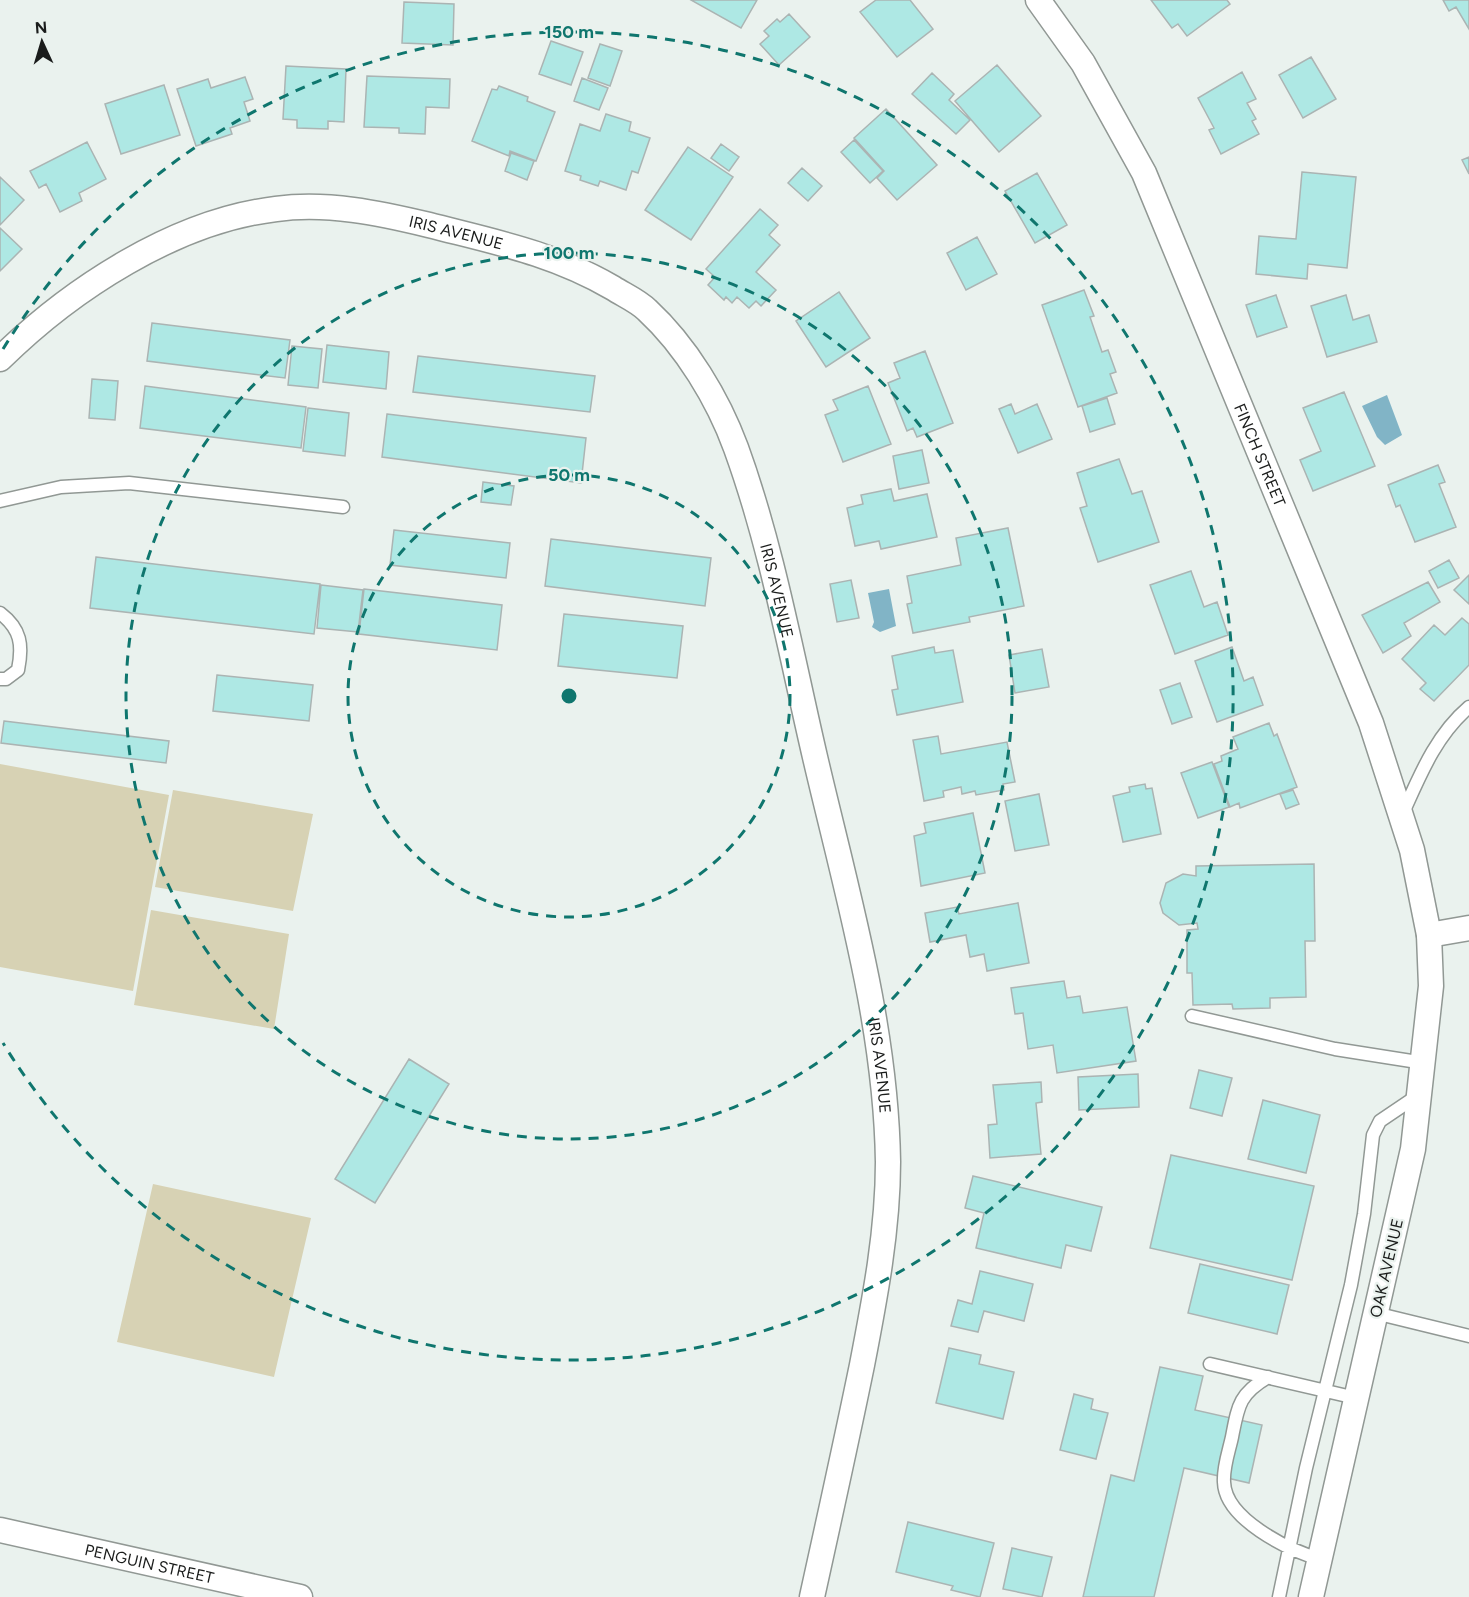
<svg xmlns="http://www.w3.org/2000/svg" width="1469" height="1597" font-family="Figtree,sans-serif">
	<rect width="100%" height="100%" fill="#eaf2ee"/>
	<path fill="#d7d2b4" d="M0,764L169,795L133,991L0,967Z
		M173,790L313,814L293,911L155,887Z
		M151,910L289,934L274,1029L134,1005Z
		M153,1184L311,1218L274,1377L117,1342Z"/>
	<path fill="#81b4c6" d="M1387,395L1402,435L1385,445L1377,437L1362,406Z
		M889,589L896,626L880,632L872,627L874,622L868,593Z"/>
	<path fill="#aee8e4" stroke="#abb4b3" stroke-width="1.5" d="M691,0H757L741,28Z
		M876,0H910L933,29L897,57L860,12Z
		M1151,0H1227L1230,4L1187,36L1178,24L1172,28Z
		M1443,0H1469V29L1456,7L1449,11Z
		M404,2L454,4L453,45L402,43Z
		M789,14L810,37L779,65L760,44L769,36L764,31L777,19L780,22Z
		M551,41L583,52L571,85L539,74Z
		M600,44L622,51L610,86L588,78Z
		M1311,57L1336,99L1303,118L1279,75Z
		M997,65L1041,116L999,152L955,101Z
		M286,66L346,69L344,122L328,121V129L297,128V120L283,119Z
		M1242,72L1256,99L1247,103L1256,119L1252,121L1259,134L1221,154L1209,130L1214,128L1198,98Z
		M932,73L954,94L949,100L970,120L956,134L912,94Z
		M367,76L450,79L449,108L426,107L425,134L399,133V128L364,127Z
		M245,77L253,99L244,102L250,121L230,128L232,134L196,146L177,89L208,79L211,88Z
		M582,78L608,88L599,110L574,101Z
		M164,85L180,135L121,154L105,104Z
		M499,86L528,97L527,101L555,112L536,161L510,151L509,156L472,141L492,89L497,90Z
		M886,109L937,165L897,200L877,178L884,171L854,138Z
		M606,114L631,122L629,131L650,138L638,173L632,171L626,190L600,181L598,186L580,180L581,176L565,171L580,124L600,131Z
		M854,140L883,171L870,183L841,152Z
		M87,142L106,179L79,193L82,201L60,212L46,184L39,188L30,171Z
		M721,144L739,157L729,171L711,158Z
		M688,147L733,177L691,240L645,210Z
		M511,153L534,161L527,180L505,171Z
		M1469,157V174L1462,160Z
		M802,168L822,186L808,201L788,183Z
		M1302,172L1356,177L1347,268L1308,264L1307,279L1256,274L1259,236L1296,239Z
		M1037,173L1067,225L1035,243L1005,191Z
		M0,177L24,200L0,225Z
		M760,209L778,225L769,235L780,245L756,272L776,290L761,306L756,301L749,308L737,297L732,303L726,297L724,300L708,285L715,277L706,269Z
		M0,228L22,249L0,271Z
		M977,237L997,274L966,290L947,253Z
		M1084,290L1094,316L1090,317L1102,352L1108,350L1116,372L1110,374L1117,393L1078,407L1042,305Z
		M839,292L870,338L826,367L796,321Z
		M1276,295L1287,327L1257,337L1246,305Z
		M1346,295L1353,320L1369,315L1377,342L1327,357L1311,306Z
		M152,323L290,340L285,378L147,361Z
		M327,345L389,352L386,389L323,382Z
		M292,346L322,349L318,388L288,385Z
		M925,351L953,423L917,437L913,428L907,431L888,383L900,378L894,363Z
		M418,356L595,376L590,412L413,392Z
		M92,379L118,381L115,420L89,418Z
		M145,386L306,407L301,448L140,428Z
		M868,386L891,444L843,462L825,415L838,410L833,400Z
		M1344,392L1375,466L1313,491L1300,460L1321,451L1303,408Z
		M1107,398L1115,424L1090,432L1082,406Z
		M1011,404L1015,414L1037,404L1052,439L1018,453L999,409Z
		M308,408L349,413L345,456L303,451Z
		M387,414L586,438L581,483L382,457Z
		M922,450L929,483L899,489L893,456Z
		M1119,459L1132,494L1142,491L1159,542L1098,562L1080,508L1087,506L1077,473Z
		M1438,465L1445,482L1439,484L1456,527L1415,542L1400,505L1396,507L1388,485Z
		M483,482L514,486L511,505L481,502Z
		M891,489L894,501L927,494L937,537L881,549L879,541L855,546L847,508L863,504L861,495Z
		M1008,528L1024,606L969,617L970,622L913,633L907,604L912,603L907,576L961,565L956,538Z
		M394,530L510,543L506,578L390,565Z
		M551,539L711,558L705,606L545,586Z
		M96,557L320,584L314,634L90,608Z
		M1449,560L1459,578L1438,588L1429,571Z
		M1191,571L1204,607L1217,602L1228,635L1175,654L1150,585Z
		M1469,575V604L1454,590Z
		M851,580L859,618L837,622L830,584Z
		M1428,582L1440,602L1404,623L1411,636L1383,653L1362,615Z
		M321,585L363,590L358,632L317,628Z
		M364,589L502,605L497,650L359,634Z
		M564,614L683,626L677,678L558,666Z
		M1462,618L1469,624V665L1434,701L1420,689L1426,683L1402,659L1434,625L1445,635Z
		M934,647L935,653L953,650L963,702L897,715L892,690L898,689L892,656Z
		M1232,647L1244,681L1253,677L1263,705L1217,722L1195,661Z
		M1042,649L1049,687L1015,693L1009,655Z
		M217,675L313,685L309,721L213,711Z
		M1180,683L1192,717L1172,724L1160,690Z
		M4,721L169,741L166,763L1,743Z
		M1269,723L1274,736L1277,734L1297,787L1240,808L1239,803L1230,807L1214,764L1222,761L1221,756L1238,749L1233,737Z
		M938,736L941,754L1007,742L1015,782L1003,784L1004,790L976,795L975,791L962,794L961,787L943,791L944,797L924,801L913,740Z
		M1212,762L1229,807L1198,818L1181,773Z
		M1145,784L1146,789L1152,788L1161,834L1123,842L1113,796L1130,792L1129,787Z
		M1293,790L1299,804L1286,809L1280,794Z
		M1039,794L1049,845L1015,851L1005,801Z
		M973,813L985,873L921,886L914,836L926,833L924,823Z
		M1314,864L1315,941H1305L1306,997L1270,998V1008L1233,1009L1232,1004L1193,1005L1192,973H1187V930L1198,929L1197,923L1179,925L1163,913L1160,903L1166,883L1183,874L1196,876V866Z
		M1018,903L1029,963L987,971L984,954L970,957L966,935L930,942L925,913L957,907L959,914Z
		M1064,981L1067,998L1080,996L1083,1013L1127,1007L1136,1061L1057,1073L1053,1045L1028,1049L1023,1013L1015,1014L1011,988Z
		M409,1059L449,1084L375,1203L335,1179Z
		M1199,1070L1232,1078L1222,1116L1190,1108Z
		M1138,1074L1139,1107L1079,1110L1078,1077Z
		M1041,1082L1042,1102L1036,1103L1041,1154L990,1158L988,1125L997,1124L993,1085Z
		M1263,1100L1320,1115L1306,1173L1248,1159Z
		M1171,1155L1314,1186L1292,1280L1150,1248Z
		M973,1176L1102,1207L1091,1251L1066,1245L1061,1268L976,1248L984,1213L965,1208Z
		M1200,1264L1289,1285L1277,1334L1188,1313Z
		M980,1271L1033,1284L1024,1321L984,1311L978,1332L951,1326L958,1300L972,1304Z
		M949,1348L981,1355L979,1364L1014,1372L1003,1419L936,1403Z
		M1160,1367L1203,1376L1195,1410L1262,1425L1249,1483L1184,1468L1154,1597H1083L1111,1475L1134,1481Z
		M1074,1394L1093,1399L1091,1409L1108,1413L1096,1459L1060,1450Z
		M908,1522L994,1543L980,1597L951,1590L953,1586L896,1572Z
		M1012,1548L1052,1557L1042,1597L1003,1589Z"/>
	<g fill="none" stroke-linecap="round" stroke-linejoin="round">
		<defs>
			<path id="service" d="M0,501L61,487L129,483L343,507
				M0,613C21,629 23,645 18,670L6,679H0
				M1403,813C1420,775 1436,735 1469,707
				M1192,1016L1335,1049L1424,1063
				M1375,1313L1469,1336
				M1210,1364L1356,1398
				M1268,1377C1239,1394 1238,1406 1232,1437C1229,1451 1223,1467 1224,1482C1225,1519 1288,1550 1320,1559
				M1279,1597L1306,1468L1351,1285L1364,1214L1373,1135L1380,1121L1420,1094"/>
			<g id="minor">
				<path id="s1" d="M1038,0L1083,63L1144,173L1371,723L1412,850L1429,935L1431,986L1413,1149L1311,1597"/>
				<path id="s2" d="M0,359C71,289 175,221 276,209C327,202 379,213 429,225C495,242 553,253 613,288C624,295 638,301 647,310C686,346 718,399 736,448C772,547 791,654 815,757C846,890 886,1024 888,1162C888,1230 875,1298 862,1365C846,1443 829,1520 812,1597"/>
				<path d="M1429,935L1469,928"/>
				<path id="s3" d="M0,1530L300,1597"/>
			</g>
		</defs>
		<use href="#service" stroke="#919894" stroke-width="15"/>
		<use href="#minor" stroke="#919894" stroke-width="27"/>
		<use href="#service" stroke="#fff" stroke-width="12"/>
		<use href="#minor" stroke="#fff" stroke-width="24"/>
	</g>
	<g fill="none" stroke="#0f766e" stroke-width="3" stroke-dasharray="10 8">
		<circle cx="569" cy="696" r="221"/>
		<circle cx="569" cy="696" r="443"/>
		<path d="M3 349A664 664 0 1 1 3 1043"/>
	</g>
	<g text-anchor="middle" stroke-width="4.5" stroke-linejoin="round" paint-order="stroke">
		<g font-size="16" fill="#1a1c1b" stroke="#eaf2ee">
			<text dy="6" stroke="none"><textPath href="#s2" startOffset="502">IRIS AVENUE</textPath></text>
			<text dy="6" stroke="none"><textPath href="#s1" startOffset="508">FINCH STREET</textPath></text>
			<text dy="6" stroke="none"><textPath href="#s2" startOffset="1024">IRIS AVENUE</textPath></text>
			<text dy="6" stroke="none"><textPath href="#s2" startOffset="1510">IRIS AVENUE</textPath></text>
			<text transform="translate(1386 1268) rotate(-77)" y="6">OAK AVENUE</text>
			<text dy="6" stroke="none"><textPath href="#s3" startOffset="153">PENGUIN STREET</textPath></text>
		</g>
	</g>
	<circle cx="569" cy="696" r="9" fill="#0f766e" stroke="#eaf2ee" stroke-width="3"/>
	<g font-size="18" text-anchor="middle" font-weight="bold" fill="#0f766e" stroke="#eaf2ee" stroke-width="4.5" stroke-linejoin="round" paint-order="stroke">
		<text x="569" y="38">150 m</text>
		<text x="569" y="259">100 m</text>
		<text x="569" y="481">50 m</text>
	</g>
	<g transform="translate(42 42) rotate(356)" stroke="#eaf2ee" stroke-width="4.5" paint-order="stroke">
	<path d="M0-4.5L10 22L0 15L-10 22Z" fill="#1a1c1b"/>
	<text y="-9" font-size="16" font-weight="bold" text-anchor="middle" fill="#1a1c1b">N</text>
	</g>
</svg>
